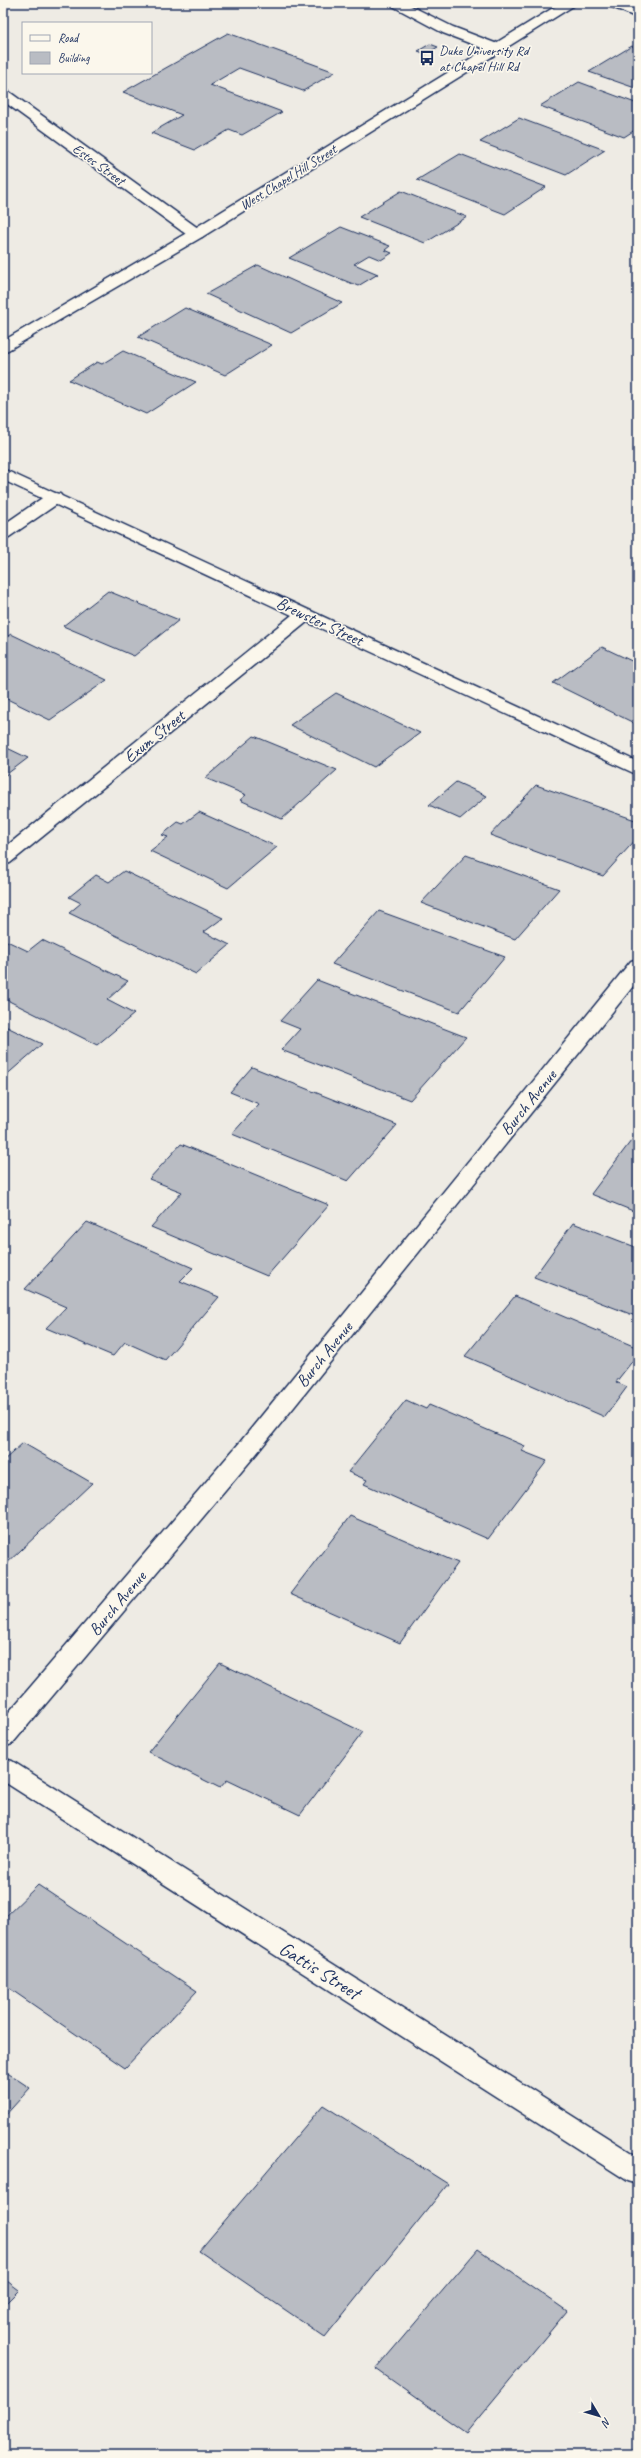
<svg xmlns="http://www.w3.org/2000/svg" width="641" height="2458" font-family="Caveat,sans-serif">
	<rect width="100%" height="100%" fill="#eeebe4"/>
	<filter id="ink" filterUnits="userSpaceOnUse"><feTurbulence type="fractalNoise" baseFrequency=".025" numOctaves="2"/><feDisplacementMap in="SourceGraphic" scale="8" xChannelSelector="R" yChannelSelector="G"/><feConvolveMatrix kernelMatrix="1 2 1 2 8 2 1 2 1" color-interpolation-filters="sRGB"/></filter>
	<g filter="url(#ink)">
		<path fill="#b9bcc3" stroke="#1b2f5e" d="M228,33L335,72L303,91L239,68L210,85L282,112L242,135L229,130L195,150L151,133L182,115L123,92Z
			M430,44L438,47L426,54L418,51Z
			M632,46L638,48V89L589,72Z
			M579,82L638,104V128L624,137L540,106Z
			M519,118L605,150L566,175L480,142Z
			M460,154L546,187L505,214L417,180Z
			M401,191L467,217L425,243L359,217Z
			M341,227L390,246L385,250L392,253L381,260L369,255L354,264L378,274L358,286L289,258Z
			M258,265L342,303L291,333L206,294Z
			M185,308L272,345L225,375L138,337Z
			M123,351L196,382L146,414L69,380L97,362L102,364Z
			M108,591L179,620L134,656L63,626Z
			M11,634L107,680L50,720L3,697V639Z
			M602,647L638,664V725L553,683Z
			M336,693L420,733L374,767L290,725Z
			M254,736L337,770L282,819L240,800L246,795L205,778Z
			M3,746L28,758L3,777Z
			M456,782L487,796L460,819L429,805Z
			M536,785L638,821V837L603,876L490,835Z
			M199,812L277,847L228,888L150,851L168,837L162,835L178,822L183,824Z
			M466,855L559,889L515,939L421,903Z
			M124,871L223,918L204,932L230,945L196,974L69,913L81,903L69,897L96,875L109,882Z
			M379,911L505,957L459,1012L332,964Z
			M42,940L128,981L107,1000L134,1014L97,1045L3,998V944L7,941L28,951Z
			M317,980L466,1037L410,1100L281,1050L300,1029L280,1021Z
			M3,1025L42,1044L3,1078Z
			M252,1067L397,1125L348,1181L232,1134L259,1104L230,1092Z
			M634,1137L638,1139V1213L591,1194Z
			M181,1144L329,1205L267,1276L151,1227L182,1192L149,1179Z
			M87,1222L193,1268L180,1281L219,1297L165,1360L125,1342L113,1356L46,1328L66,1307L25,1289Z
			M573,1223L638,1248V1317L534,1277Z
			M515,1296L638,1348V1354L616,1382L627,1387L605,1417L465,1356Z
			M406,1400L426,1409L429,1405L525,1446L522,1451L547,1461L488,1539L364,1484L367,1480L348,1472Z
			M23,1443L92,1483L3,1567V1461Z
			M350,1516L458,1563L400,1643L290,1594Z
			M220,1663L363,1732L300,1815L227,1780L220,1788L148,1752Z
			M38,1885L197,1991L125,2068L3,1984V1919Z
			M3,2070L30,2088L3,2118Z
			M323,2105L448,2184L325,2337L199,2251Z
			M478,2249L567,2311L466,2433L376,2369Z
			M3,2278L19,2290L3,2306Z
			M638,2445V2455H630Z"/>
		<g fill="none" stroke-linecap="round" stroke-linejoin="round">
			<defs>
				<path id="lane" d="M387,3H405L453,27L500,45L502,48L495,52L490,51L443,33Z
					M54,493L60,494L63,498L60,502L9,537L3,538V525L48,494Z"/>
				<path id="street" d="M608,3H626L638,9V18L610,6Z
					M3,90L8,91L202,231L204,234L202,237H190L3,101Z
					M3,469L638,762V775L307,622L10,863L3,865V849L292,615L3,480Z
					M638,959V980L257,1453L12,1744L3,1747V1719L241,1441L631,961Z
					M3,1758L12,1761L638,2157V2184L628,2181L3,1781Z"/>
				<path id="secondary" d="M561,3H578L202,237L3,353V341L190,231Z"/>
			</defs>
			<use href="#lane" stroke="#1b2f5e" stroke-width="3"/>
			<use href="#street" stroke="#1b2f5e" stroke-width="3"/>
			<use href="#secondary" stroke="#1b2f5e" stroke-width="3"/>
			<use href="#lane" fill="#fbf7ec" fill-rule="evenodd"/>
			<use href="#street" fill="#fbf7ec" fill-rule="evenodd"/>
			<use href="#secondary" fill="#fbf7ec" fill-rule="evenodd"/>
		</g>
	</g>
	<defs>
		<symbol id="bus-bare" viewBox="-9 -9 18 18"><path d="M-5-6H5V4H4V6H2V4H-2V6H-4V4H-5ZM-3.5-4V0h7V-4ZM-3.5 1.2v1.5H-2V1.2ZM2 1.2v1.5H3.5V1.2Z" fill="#1b2f5e" stroke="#fbf7ec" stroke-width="2.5" paint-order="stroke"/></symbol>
	</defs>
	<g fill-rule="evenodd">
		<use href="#bus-bare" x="416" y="47" width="22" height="22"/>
	</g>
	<g text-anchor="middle" stroke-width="3.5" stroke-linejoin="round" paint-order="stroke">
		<g font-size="14" fill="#1b2f5e" stroke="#fbf7ec" text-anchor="start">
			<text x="439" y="55">Duke University Rd<tspan x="439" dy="16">at Chapel Hill Rd</tspan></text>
		</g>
		<g font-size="14" fill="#1b2f5e" stroke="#fbf7ec">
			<text transform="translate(99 164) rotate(36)" y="5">Estes Street</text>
			<text transform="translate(288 177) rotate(-32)" y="5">West Chapel Hill Street</text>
		</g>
		<g font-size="17" fill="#1b2f5e" stroke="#fbf7ec">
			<text transform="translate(320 621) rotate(25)" y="6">Brewster Street</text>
			<text transform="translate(154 736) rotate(-39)" y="6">Exum Street</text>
			<text transform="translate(528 1102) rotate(-51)" y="6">Burch Avenue</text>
			<text transform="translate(324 1354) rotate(-51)" y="6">Burch Avenue</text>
			<text transform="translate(117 1603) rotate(-50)" y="6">Burch Avenue</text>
		</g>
		<g font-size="20" fill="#1b2f5e" stroke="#fbf7ec">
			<text transform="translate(320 1970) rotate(32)" y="7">Gattis Street</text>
		</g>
	</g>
	<rect width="641" height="2458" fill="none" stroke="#fbf7ec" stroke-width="16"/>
	<rect x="8" y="8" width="625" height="2442" fill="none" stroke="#1b2f5e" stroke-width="1.5" filter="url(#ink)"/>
	<rect x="22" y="22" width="130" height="52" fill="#fbf7ec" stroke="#a1a7b3"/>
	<rect x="30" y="35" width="20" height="6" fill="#fbf7ec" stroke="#a1a7b3"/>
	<text x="58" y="42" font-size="12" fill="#1b2f5e">Road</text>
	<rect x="30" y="52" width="20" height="12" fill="#b9bcc3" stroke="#a1a7b3"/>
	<text x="58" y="62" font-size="12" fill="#1b2f5e">Building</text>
	<g transform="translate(599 2416) rotate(128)" stroke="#fbf7ec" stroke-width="3" paint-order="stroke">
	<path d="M0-3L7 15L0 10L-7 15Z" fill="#1b2f5e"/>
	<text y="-6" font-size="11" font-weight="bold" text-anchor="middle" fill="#1b2f5e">N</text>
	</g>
</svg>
